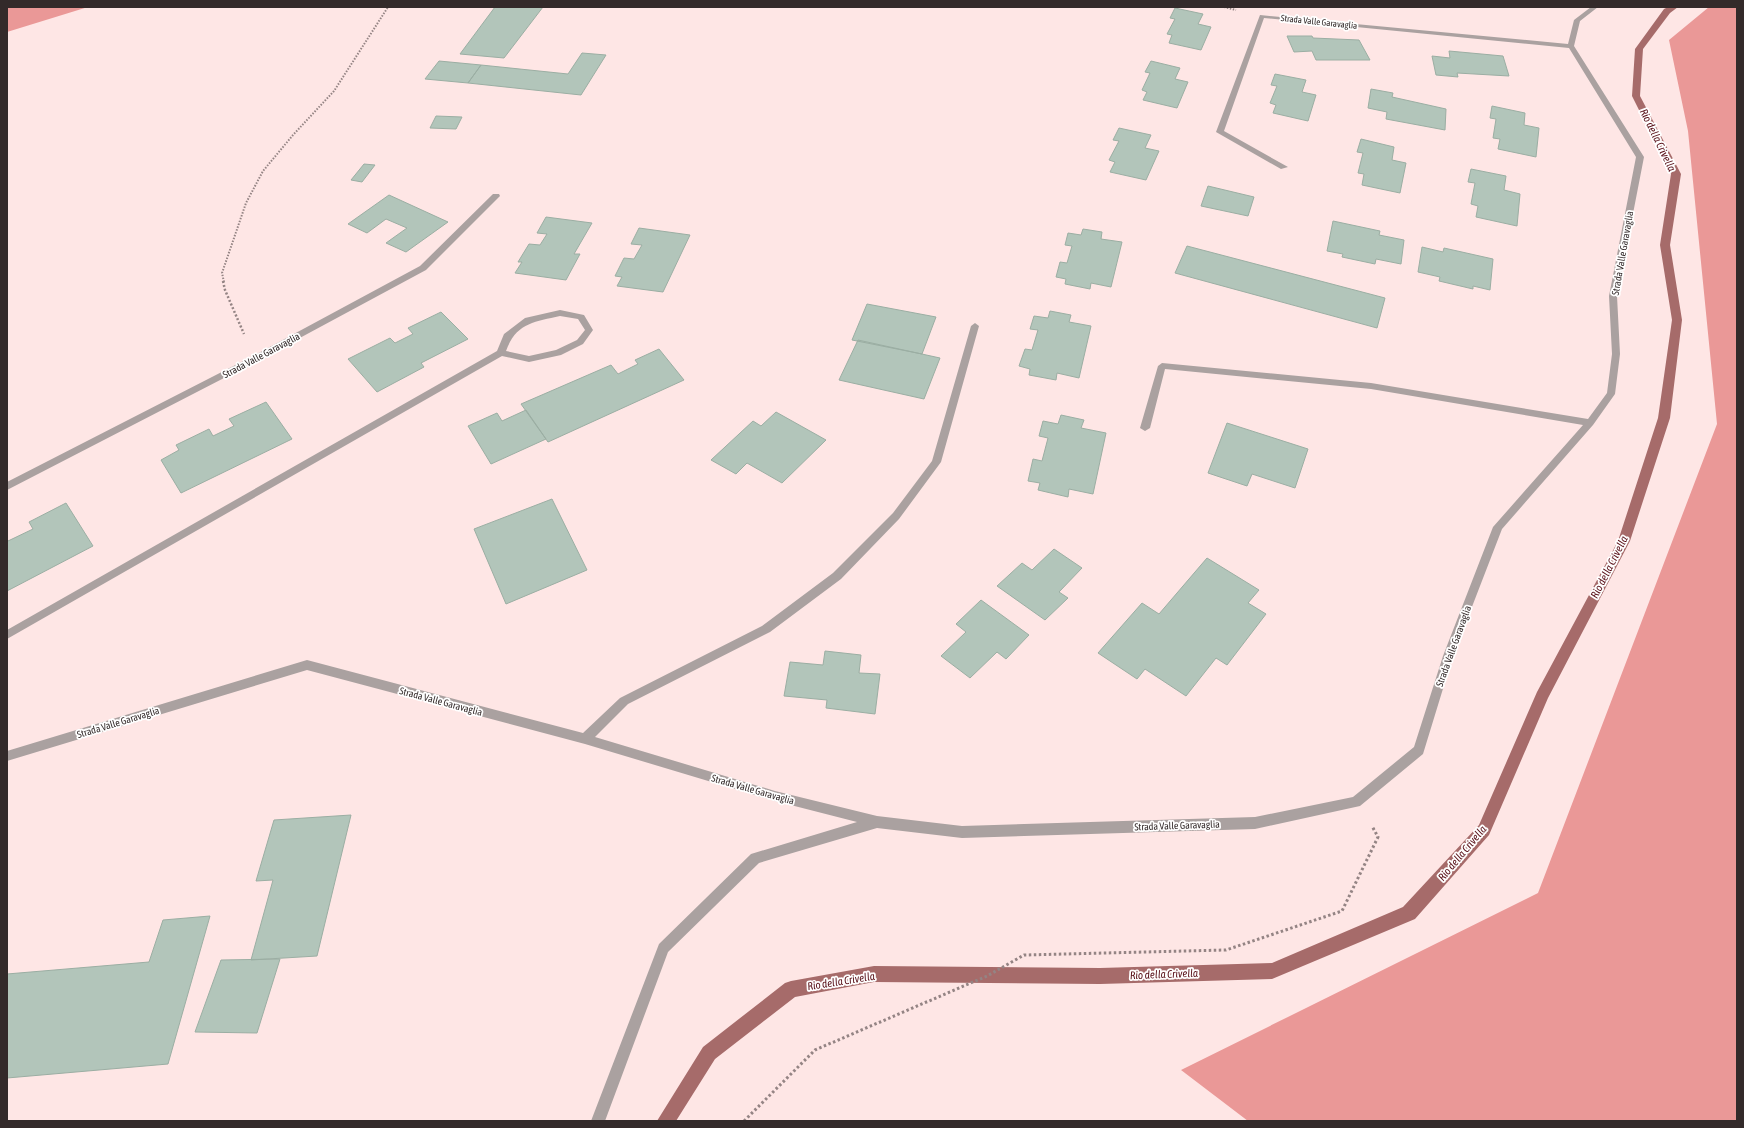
<svg xmlns="http://www.w3.org/2000/svg" width="1744" height="1128" font-family="'Asap Condensed',sans-serif">
	<rect width="100%" height="100%" fill="#fee6e5"/>
	<path fill="#ea9897" d="M7,7H88L7,32Z
		M1709,7H1737V1121H1248L1181,1070L1538,893L1717,424L1688,131L1669,40Z"/>
	<g fill="none" stroke-linecap="round" stroke-linejoin="round">
		<path fill="#a66b6a" fill-rule="evenodd" d="M1668,7H1678L1670,13L1643,49L1640,96L1681,174L1670,245L1682,320L1670,418L1630,541L1548,698L1489,835L1415,919L1272,979L1100,984L874,982L795,997L715,1059L676,1121H657L703,1047L785,983L791,981L874,966L1100,968L1272,963L1403,907L1479,825L1537,692L1618,541L1658,418L1672,320L1660,245L1671,174L1632,96L1635,49L1664,9Z"/>
	</g>
	<path fill="#b2c5ba" stroke="#9baea3" d="M495,7H543L504,58L460,54Z
		M1175,8L1203,14L1198,24L1211,27L1201,50L1169,43L1172,35L1167,34L1175,19L1170,18Z
		M1287,36H1312L1313,38L1359,40L1370,60H1316L1312,51L1294,52Z
		M1449,51L1503,56L1509,76L1457,73L1458,77L1436,75L1432,56L1450,58Z
		M582,53L606,55L581,95L468,83L481,65L568,74Z
		M439,61L481,65L468,83L425,79Z
		M1151,61L1180,68L1175,79L1188,82L1177,108L1143,100L1147,92L1142,90L1150,73L1145,72Z
		M1275,74L1306,80L1302,92L1316,95L1308,121L1273,113L1276,105L1270,103L1277,86L1271,85Z
		M1371,89L1393,93L1392,97L1446,109L1445,130L1386,119L1387,112L1368,108Z
		M1492,106L1525,113L1524,125L1539,128L1536,157L1498,149L1500,139L1493,138L1496,119L1490,118Z
		M436,116L462,117L456,129L430,128Z
		M1119,128L1151,135L1145,148L1159,151L1146,180L1110,172L1115,162L1109,160L1119,141L1113,140Z
		M1361,139L1394,147L1392,160L1406,163L1400,193L1362,185L1364,174L1358,173L1363,153L1357,152Z
		M364,164L375,165L362,182L351,180Z
		M1471,169L1506,176L1504,190L1520,194L1517,226L1476,217L1478,206L1471,204L1475,183L1468,182Z
		M1208,186L1254,197L1248,216L1201,206Z
		M389,195L448,222L406,252L386,243L407,228L386,219L367,233L348,224Z
		M546,217L592,223L574,254H580L566,280L515,273L522,262H518L529,244L540,245L547,234L537,233Z
		M1333,221L1380,231L1379,235L1404,240L1401,264L1376,259L1375,264L1342,257L1343,254L1327,251Z
		M639,228L690,235L663,292L617,286L622,277L615,276L624,258L634,259L642,245L631,244Z
		M1083,229L1102,232L1101,239L1122,242L1111,287L1091,283L1090,289L1065,284L1066,279L1056,277L1060,262L1067,263L1072,246L1065,245L1068,233L1081,235Z
		M1187,246L1385,298L1377,328L1175,273Z
		M1422,247L1443,252L1444,248L1493,259L1490,290L1473,286V289L1439,281L1440,277L1418,272Z
		M867,304L936,317L922,354L852,340Z
		M1050,311L1071,315L1069,322L1091,326L1079,378L1057,373L1056,380L1029,375L1030,369L1019,366L1025,349L1032,350L1038,330L1030,329L1034,316L1048,318Z
		M441,312L468,339L421,363L424,367L377,392L348,359L390,338L395,343L413,334L408,328Z
		M858,340L940,358L924,399L839,380Z
		M659,349L684,380L548,442L521,404L611,365L618,374L638,364L635,360Z
		M266,402L292,439L181,493L161,460L179,450L176,445L209,429L213,436L234,426L229,419Z
		M526,410L546,439L491,464L468,426L497,413L502,421Z
		M776,412L826,440L782,483L747,463L736,474L711,460L753,421L761,426Z
		M1061,415L1084,420L1081,428L1106,433L1093,494L1069,489L1068,497L1038,490L1040,483L1028,481L1033,459L1042,461L1048,438L1039,436L1043,421L1058,424Z
		M1227,423L1308,449L1295,488L1252,474L1247,486L1208,473Z
		M552,499L587,570L506,604L474,529Z
		M66,503L93,546L7,591V539L8,541L33,529L29,522Z
		M1054,549L1082,568L1059,592L1068,598L1045,620L997,586L1022,563L1032,570Z
		M1207,558L1259,590L1248,603L1266,614L1227,665L1216,658L1186,696L1145,669L1137,679L1098,653L1142,603L1159,614Z
		M981,600L1029,635L1006,659L997,652L970,678L941,656L966,632L956,624Z
		M825,651L861,655L859,673L880,674L875,714L826,708L827,700L784,696L790,662L823,665Z
		M351,815L317,956L251,960L273,880L256,881L274,820Z
		M210,916L168,1064L7,1078V974L149,962L163,920Z
		M280,959L257,1033L195,1032L221,960Z"/>
	<g fill="none" stroke-linecap="round" stroke-linejoin="round">
		<path stroke="#948484" stroke-width="2" stroke-dasharray="1.5 1.5" stroke-linecap="butt" d="M1224,7L1236,10
			M224,282L222,273L246,203L263,171L293,135L334,91L388,7"/>
		<path stroke="#948484" stroke-width="2.5" stroke-dasharray="2 2" stroke-linecap="butt" d="M223,281L225,290L244,334"/>
		<path stroke="#948484" stroke-width="3" stroke-dasharray="2.5 2.5" stroke-linecap="butt" d="M744,1121L815,1050L987,976L1024,955L1226,950L1342,911L1378,837L1372,826"/>
		<path fill="#aaa1a0" fill-rule="evenodd" d="M1591,7H1598L1580,21L1574,46L1644,157L1617,296L1620,354L1615,394L1593,425L1502,529L1453,656L1423,754L1360,806L1255,829L962,838L877,828L759,863L668,952L605,1121H591L659,944L751,854L857,822L775,801L585,744L307,670L7,761V751L307,660L583,733L620,698L762,626L833,573L893,513L932,461L971,326L975,323L979,326L941,462L899,519L841,579L770,632L628,704L595,737L775,791L877,816L962,826L1255,817L1353,797L1414,747L1443,656L1493,527L1583,425L1371,389L1165,369L1150,428L1145,431L1140,428L1158,366L1162,363L1371,383L1588,419L1607,393L1612,354L1609,296L1636,157L1569,48L1264,18L1224,131L1288,167L1281,169L1216,132L1260,15L1568,44L1574,20Z
			M493,194H499L500,196L426,270L257,361L7,490V482L251,357L420,266Z
			M560,310L584,315L593,330L583,344L561,355L529,362L502,356L7,639V630L497,351L504,334L525,318ZM560,316L578,319L585,330L577,340L556,350L529,356L506,351C516,323 534,322 560,316Z"/>
	</g>
	<g text-anchor="middle" stroke-width="3.5" stroke-linejoin="round" paint-order="stroke">
		<g font-size="9" fill="#332a2a" stroke="#fff">
			<text transform="translate(1319 22) rotate(6)" y="3">Strada Valle Garavaglia</text>
		</g>
		<g font-size="10" fill="#332a2a" stroke="#fff">
			<text transform="translate(1622 253) rotate(-80)" y="4">Strada Valle Garavaglia</text>
			<text transform="translate(261 355) rotate(-28)" y="4">Strada Valle Garavaglia</text>
			<text transform="translate(1453 646) rotate(-70)" y="4">Strada Valle Garavaglia</text>
			<text transform="translate(441 701) rotate(15)" y="4">Strada Valle Garavaglia</text>
			<text transform="translate(118 722) rotate(-17)" y="4">Strada Valle Garavaglia</text>
			<text transform="translate(753 789) rotate(16)" y="4">Strada Valle Garavaglia</text>
			<text transform="translate(1177 825) rotate(-2)" y="4">Strada Valle Garavaglia</text>
		</g>
		<g font-size="11" font-style="italic" fill="#560d15" stroke="#fff">
			<text transform="translate(1658 140) rotate(64)" y="4">Rio della Crivella</text>
			<text transform="translate(1609 567) rotate(-63)" y="4">Rio della Crivella</text>
			<text transform="translate(1462 853) rotate(-50)" y="4">Rio della Crivella</text>
			<text transform="translate(1164 974) rotate(-2)" y="4">Rio della Crivella</text>
			<text transform="translate(841 981) rotate(-9)" y="4">Rio della Crivella</text>
		</g>
	</g>
	<rect width="1744" height="1128" fill="none" stroke="#332a2a" stroke-width="16"/>
</svg>
